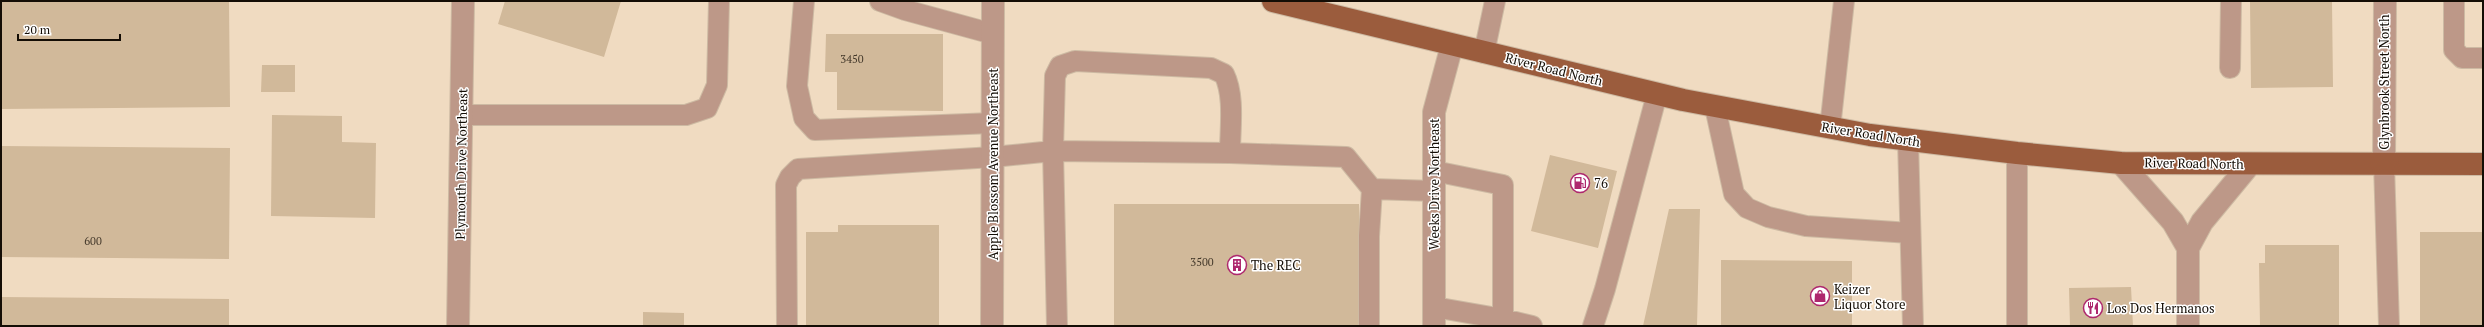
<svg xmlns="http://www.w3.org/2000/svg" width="2484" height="327" font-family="'PT Serif',serif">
	<rect width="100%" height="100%" fill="#f0dbc1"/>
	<path fill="#d1b99a" d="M1,1H229L230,107L1,109Z
		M505,1H621L604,57L498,24Z
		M2250,1H2332L2333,87L2251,88Z
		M826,34H943V111L837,110V72H825Z
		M262,65H295V92H261Z
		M272,115L342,116V142L376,143L375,218L271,216Z
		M1,146L230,148L229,259L1,257Z
		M1550,155L1617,171L1598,248L1531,231Z
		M1114,204H1359V326H1114Z
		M1669,209H1700L1697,326H1643Z
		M838,225H939V326H806V232H838Z
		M2420,232H2483V326H2420Z
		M2265,245H2339V326H2260L2259,263H2265Z
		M1721,260L1852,261V326H1721Z
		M2131,287L2133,326H2070L2069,288Z
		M1,297L229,299V326H1Z
		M643,312L684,313V326H643Z"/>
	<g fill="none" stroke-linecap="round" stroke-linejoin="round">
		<defs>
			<path id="service" d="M804,1L797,86L804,118L815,130L993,123
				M880,1L905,10L993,34
				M2454,1V50L2462,58H2483
				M1484,53L1495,1
				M2230,68L2231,1
				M1715,107L1734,194L1747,208L1768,217L1806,226L1910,233
				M461,115H686L707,108L717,85L719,1
				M1830,128L1844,1
				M1908,140L1913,326
				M2017,153V326
				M2384,164L2389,326
				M1434,171L1503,185V319L1532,326
				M1434,307L1503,319
				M787,326L786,185L790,177L798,169L993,157L1053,151L1230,153L1346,157L1372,189L1434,191
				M1057,326L1053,151L1055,76L1060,66L1075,61L1211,68L1224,74C1235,96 1230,128 1230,153
				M1369,326V236L1372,189
				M1593,326L1605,289L1657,94"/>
			<path id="minor" d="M2121,163L2173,222L2188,248
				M2384,164L2385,1
				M992,326L993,1
				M1434,326V112L1452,45
				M2188,326V248L2202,222L2250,164"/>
			<path id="tertiary" d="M458,326L463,1"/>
			<path id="primary" d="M1273,1L1683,100L1870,135L2017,153L2121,163L2483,164"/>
		</defs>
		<use href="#service" stroke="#cdbaa3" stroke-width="22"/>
		<use href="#minor" stroke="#cdbaa3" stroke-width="24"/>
		<use href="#tertiary" stroke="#cdbaa3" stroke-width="24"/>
		<use href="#primary" stroke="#cdbaa3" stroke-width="24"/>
		<use href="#service" stroke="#bd9888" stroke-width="20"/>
		<use href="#minor" stroke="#bd9888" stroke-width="22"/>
		<use href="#tertiary" stroke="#bd9888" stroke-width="22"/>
		<use href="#primary" stroke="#9b5c3d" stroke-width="22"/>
	</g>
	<defs>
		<symbol id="fuel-ring" viewBox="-11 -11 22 22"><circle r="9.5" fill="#fff" stroke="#ae286e" stroke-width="1.5"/><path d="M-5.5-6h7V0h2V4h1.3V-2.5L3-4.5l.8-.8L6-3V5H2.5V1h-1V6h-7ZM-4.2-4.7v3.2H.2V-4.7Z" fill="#ae286e"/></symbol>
		<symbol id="building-ring" viewBox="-11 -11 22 22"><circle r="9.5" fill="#fff" stroke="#ae286e" stroke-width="1.5"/><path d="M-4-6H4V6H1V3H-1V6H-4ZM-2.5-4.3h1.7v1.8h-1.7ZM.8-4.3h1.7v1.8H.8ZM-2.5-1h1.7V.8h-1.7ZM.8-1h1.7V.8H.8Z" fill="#ae286e"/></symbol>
		<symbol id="shop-ring" viewBox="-11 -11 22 22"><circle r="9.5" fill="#fff" stroke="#ae286e" stroke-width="1.5"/><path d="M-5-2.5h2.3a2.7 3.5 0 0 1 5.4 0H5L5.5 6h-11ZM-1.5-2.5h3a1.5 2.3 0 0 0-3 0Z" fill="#ae286e"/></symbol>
		<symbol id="restaurant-ring" viewBox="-11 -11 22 22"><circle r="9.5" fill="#fff" stroke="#ae286e" stroke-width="1.5"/><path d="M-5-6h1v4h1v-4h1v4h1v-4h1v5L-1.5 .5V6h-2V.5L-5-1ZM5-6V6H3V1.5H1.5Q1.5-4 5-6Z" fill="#ae286e"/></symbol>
	</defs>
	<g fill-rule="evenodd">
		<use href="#fuel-ring" x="1569" y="172" width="22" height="22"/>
		<use href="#building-ring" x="1226" y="254" width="22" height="22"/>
		<use href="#shop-ring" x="1809" y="285" width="22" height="22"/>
		<use href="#restaurant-ring" x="2082" y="297" width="22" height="22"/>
	</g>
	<g text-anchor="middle" stroke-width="3" stroke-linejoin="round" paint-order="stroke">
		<g font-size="11" fill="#43382a">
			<text x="852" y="63">3450</text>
			<text x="93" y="245">600</text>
			<text x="1202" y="266">3500</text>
		</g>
		<g font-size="13" fill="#140d05" stroke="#fff">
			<text transform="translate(1554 69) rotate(14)" y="5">River Road North</text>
			<text transform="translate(2384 82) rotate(-90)" y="5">Glynbrook Street North</text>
			<text transform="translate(1871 134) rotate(9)" y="5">River Road North</text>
			<text transform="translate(2194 163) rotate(1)" y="5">River Road North</text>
			<text transform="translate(461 164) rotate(-89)" y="5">Plymouth Drive Northeast</text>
			<text transform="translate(993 164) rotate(-90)" y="5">Apple Blossom Avenue Northeast</text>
			<text transform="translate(1434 184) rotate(-90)" y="5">Weeks Drive Northeast</text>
		</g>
		<g font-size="13" fill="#140d05" stroke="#fff" text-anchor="start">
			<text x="1594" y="188">76</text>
			<text x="1251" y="270">The REC</text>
			<text x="1834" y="294">Keizer<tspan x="1834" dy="15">Liquor Store</tspan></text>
			<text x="2107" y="313">Los Dos Hermanos</text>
		</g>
	</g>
	<rect width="2484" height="327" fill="none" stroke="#140d05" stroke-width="4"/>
	<path d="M18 34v6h102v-6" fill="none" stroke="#140d05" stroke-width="2"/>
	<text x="24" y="34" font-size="12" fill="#140d05" stroke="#ffffff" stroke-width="3" paint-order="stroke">20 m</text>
</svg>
